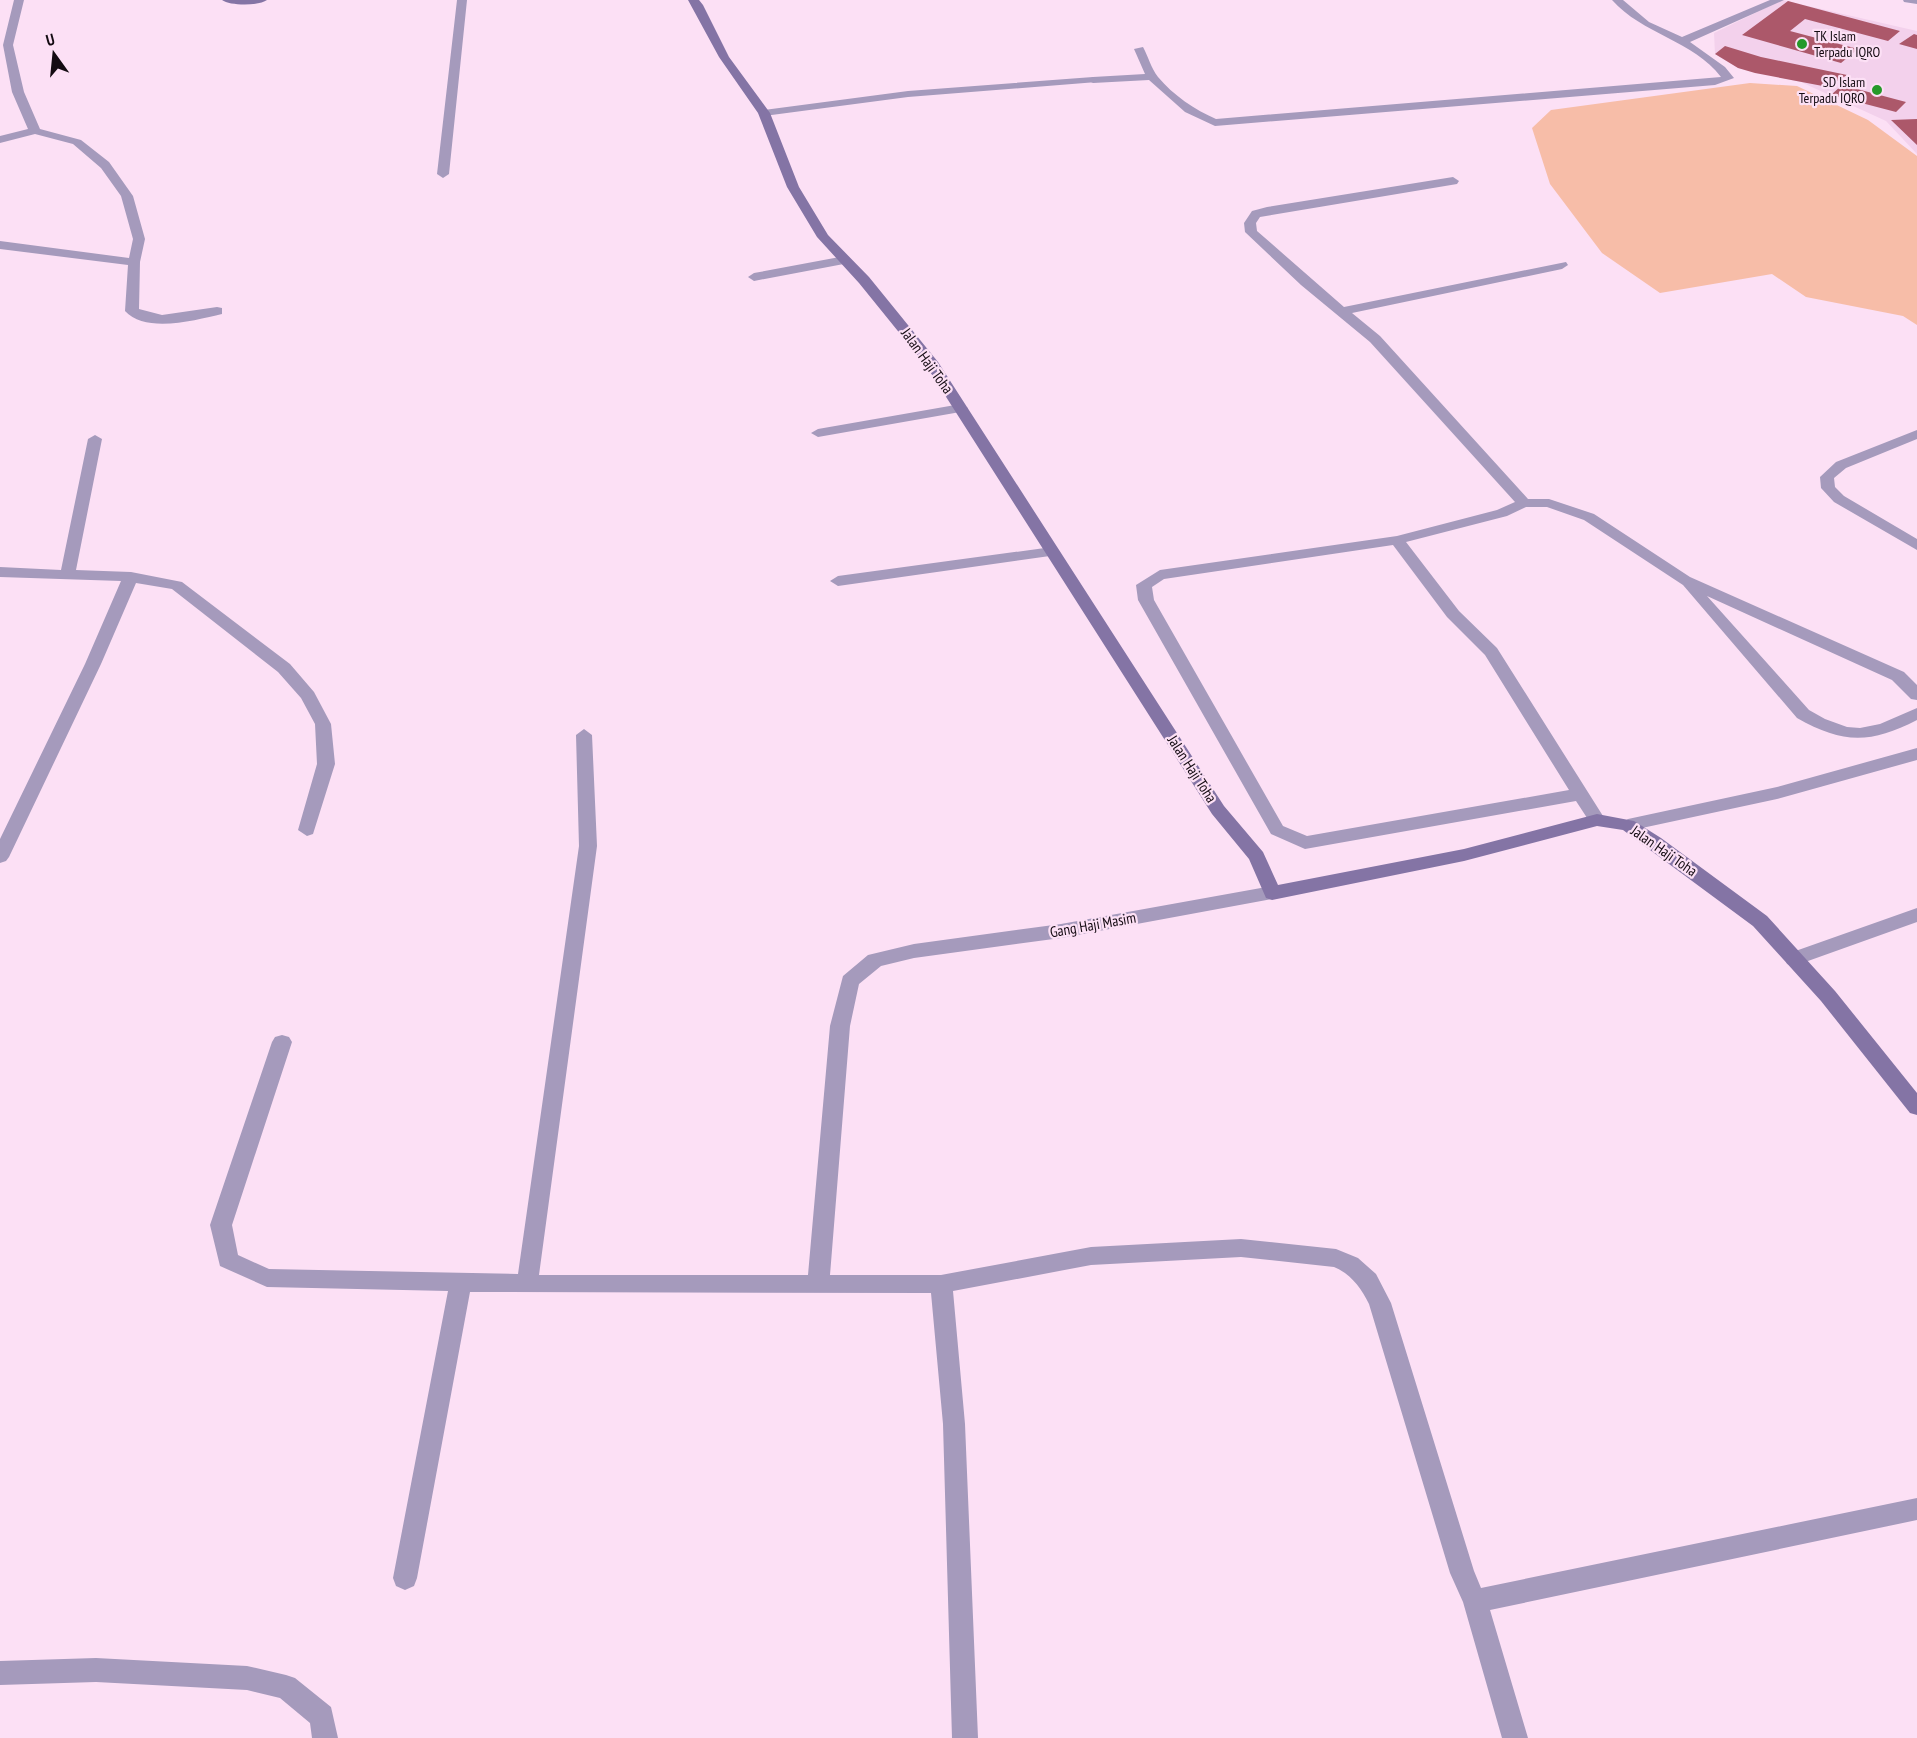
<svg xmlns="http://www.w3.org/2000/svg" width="1917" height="1738" font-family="'PT Sans Narrow',sans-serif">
	<rect width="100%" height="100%" fill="#fce0f5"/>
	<path fill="#f3d1ec" d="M1782,0L1917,31V154L1886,121L1801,82L1738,68L1715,54L1714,33Z"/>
	<path fill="#f7bda8" d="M1750,83L1797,86L1868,120L1917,156V325L1903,316L1806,297L1772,274L1660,293L1602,253L1550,184L1532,128L1551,110Z"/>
	<path fill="#ac586a" d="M1788,1L1900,31L1888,41L1805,19L1790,31L1858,49L1841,63L1742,35Z
		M1914,34L1917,35V49L1899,44Z
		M1725,46L1761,57L1847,75L1828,87L1755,73L1738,68L1715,54Z
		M1842,85L1906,102L1896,112L1831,95Z
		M1917,119V145L1891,120Z"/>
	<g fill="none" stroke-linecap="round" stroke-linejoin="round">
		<path fill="#a59abc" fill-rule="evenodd" d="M1612,0H1623L1649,22L1682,37L1770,0H1784L1690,42L1725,67L1734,78L1715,85L1215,126L1185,112L1149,80L1093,83L1087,80L1093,77L1145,74L1134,49L1143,47C1148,56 1151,68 1158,77C1173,95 1195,110 1216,119L1721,77C1694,41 1642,34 1612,0Z"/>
		<path fill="#a59abc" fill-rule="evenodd" d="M14,0H24L13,45L24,92L40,129L81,140L109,162L133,196L145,239L140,262L139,309L162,315L217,307L222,308V314C196,320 146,334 125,311L128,265L0,249V241L129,258L133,239L121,196L101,168L73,144L35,134L0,143V136L28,129L12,92L3,45Z
			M457,0H467L449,174L443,178L437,174Z
			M1903,0H1917V4L1904,2Z
			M1093,77L1099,80L1097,82L908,97L764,116L758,113L764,110L908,91Z
			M1453,177L1459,181L1457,184L1260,217L1256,223L1257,231L1344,307L1566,262L1568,265L1562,269L1352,313L1380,336L1528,499H1549L1594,514L1690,577L1904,672L1917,685V700L1911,699L1892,680L1707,596L1809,710L1825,719L1847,727L1860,728L1880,724L1917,708V720C1870,744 1843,744 1797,718L1683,585L1584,520L1547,507H1526L1507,516L1406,542L1459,611L1497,648L1603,816L1606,820L1603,824H1591L1576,801L1305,849L1271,834L1138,600L1136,585L1160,570L1397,536L1497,510L1515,502L1370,342L1301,285L1245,232L1244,223L1252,211L1267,207ZM1393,545L1447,617L1485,655L1569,790L1307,836L1283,826L1154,600L1152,587L1164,579Z
			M845,256L849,257V263L754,281L748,277L754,273Z
			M961,404L968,408L966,411L818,437L811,433L818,429Z
			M1917,430V439L1846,468L1834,478L1835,487L1844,496L1917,539V550L1834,502L1821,488L1820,477L1836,462Z
			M95,435L102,439L76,570L131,572L182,582L290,664L314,692L331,724L335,764L313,834L307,836L298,830L317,764L315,724L301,698L278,672L172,589L136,583L101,664L9,857L6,861L0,863V839L85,664L121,581L0,577V567L61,570L88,439Z
			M1052,547L1060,552L1057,555L838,586L830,581L838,576Z
			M584,729L592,735L597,846L539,1275H808L830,1026L843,976L868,955L914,944L1061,924L1272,886L1278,888L1281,893L1278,898L1061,938L914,958L881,966L859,984L850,1026L830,1275H941L1091,1247L1241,1239L1336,1249L1358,1258L1376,1274L1391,1303L1474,1571L1481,1588L1917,1498V1520L1490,1610L1528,1738H1502L1463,1602L1450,1573L1369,1304C1361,1288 1351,1274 1334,1267L1241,1257L1091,1265L953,1291L965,1424L978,1738H952L943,1424L931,1293L470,1292L417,1578L414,1586L405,1590L396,1586L393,1578L448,1291L267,1287L220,1266L210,1225L272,1042L275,1037L282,1035L289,1037L292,1042L232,1225L238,1255L269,1269L518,1274L579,846L576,735Z
			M1917,748V760L1777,799L1628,831L1619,825L1628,819L1777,787Z
			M1917,908V922L1794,966L1787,964L1785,959L1787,954Z
			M96,1658L247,1666L286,1675L295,1678L331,1707L338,1738H312L310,1723L280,1698L247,1690L96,1682L0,1685V1661Z"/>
		<path fill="#8474a5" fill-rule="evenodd" d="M222,0H267C259,6 230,6 222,0Z
			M688,0H699L703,5L729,57L770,113L799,187L828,235L869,277L938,362L1224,806L1263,852L1278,885L1464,849L1597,814L1634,821L1661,838L1767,916L1835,991L1917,1093V1115L1910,1113L1821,1001L1753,926L1623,830L1597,826L1464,861L1272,900L1266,898L1249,859L1212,814L927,367L859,283L817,237L787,187L758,113L719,57Z"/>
	</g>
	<g fill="#259929" stroke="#fce0f5" stroke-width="2">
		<circle cx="1802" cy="44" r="6"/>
		<circle cx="1877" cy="90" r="6"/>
	</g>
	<g text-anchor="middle" stroke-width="4.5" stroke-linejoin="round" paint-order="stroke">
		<g font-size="14" fill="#140b12" stroke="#fce0f5" text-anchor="start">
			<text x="1814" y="41">TK Islam<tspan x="1814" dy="16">Terpadu IQRO</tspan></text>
			<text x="1865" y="87" text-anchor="end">SD Islam<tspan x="1865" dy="16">Terpadu IQRO</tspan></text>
		</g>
		<g font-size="15" fill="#140b12" stroke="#fce0f5">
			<text transform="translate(927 361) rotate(54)" y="5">Jalan Haji Toha</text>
			<text transform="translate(1192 769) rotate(57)" y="5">Jalan Haji Toha</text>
			<text transform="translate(1664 851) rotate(35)" y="5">Jalan Haji Toha</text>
			<text transform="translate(1093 925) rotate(-10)" y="5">Gang Haji Masim</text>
		</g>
	</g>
	<g transform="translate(54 54) rotate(345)" stroke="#fce0f5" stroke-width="4.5" paint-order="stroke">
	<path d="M0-4.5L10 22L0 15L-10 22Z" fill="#140b12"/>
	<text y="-9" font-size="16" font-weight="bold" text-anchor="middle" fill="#140b12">U</text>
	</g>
</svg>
